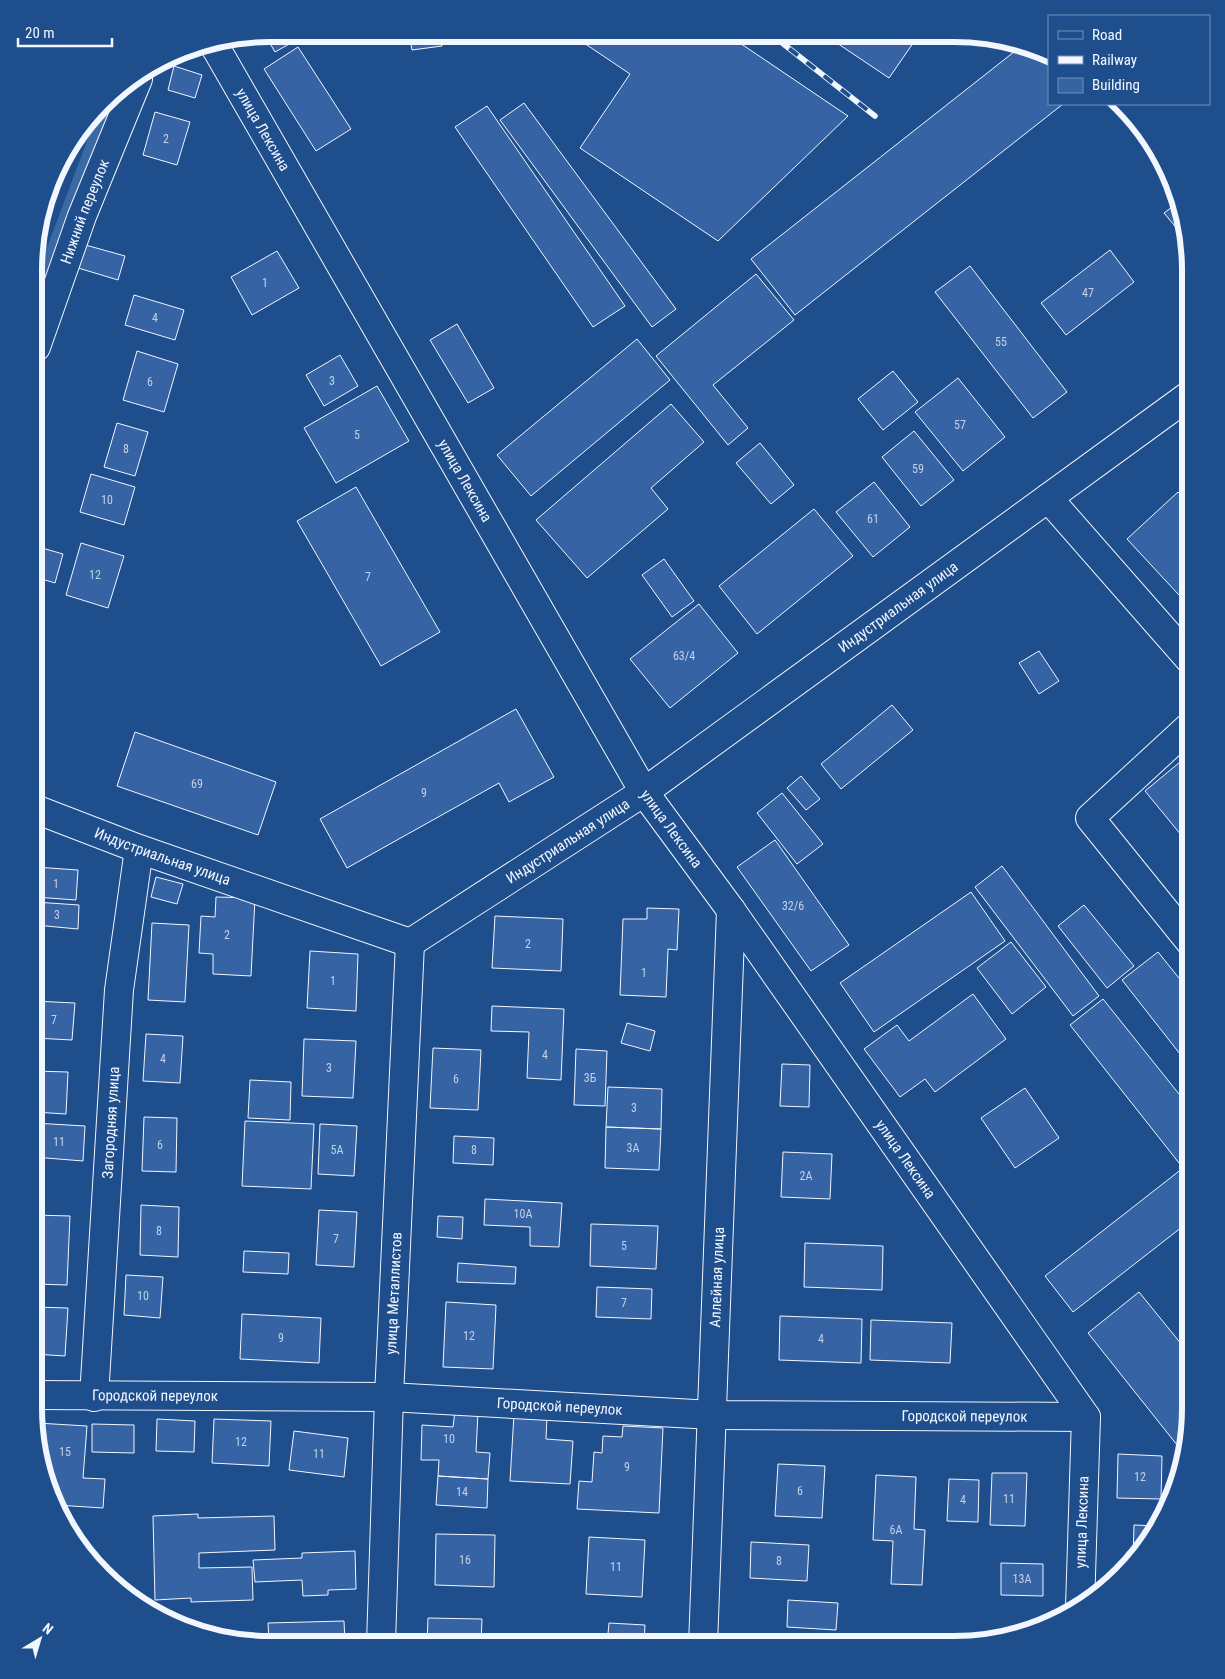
<svg xmlns="http://www.w3.org/2000/svg" width="1225" height="1679" font-family="'Roboto Condensed',sans-serif">
	<rect width="100%" height="100%" fill="#1f4e8c"/>
	<g fill="none" stroke-linecap="round" stroke-linejoin="round">
		<path stroke="#3b69a3" stroke-width="10" d="M36,291L107,102"/>
	</g>
	<path fill="#3563a3" stroke="#f2f6ff" d="M270,34H307L275,52L265,35Z
		M409,34H441L442,46L412,50Z
		M572,35H728L848,116L718,241L580,148L630,74Z
		M825,35L918,36L889,78Z
		M298,47L351,129L316,151L264,69Z
		M1019,48L1049,60V104H1063L795,315L751,259Z
		M174,66L202,75L195,98L168,90Z
		M524,103L676,309L652,327L500,120Z
		M487,106L625,306L593,327L455,127Z
		M155,112L190,122L177,165L143,155Z
		M1176,204L1184,237L1164,213Z
		M82,244L125,256L118,280L75,267Z
		M1110,250L1134,282L1066,335L1041,303Z
		M277,251L299,288L252,315L231,277Z
		M970,266L1067,392L1033,418L935,292Z
		M756,274L794,320L713,385L748,428L728,445L656,356Z
		M134,295L184,310L175,340L125,325Z
		M457,324L494,388L468,403L430,340Z
		M637,339L670,380L531,496L497,455Z
		M137,351L178,364L164,412L123,400Z
		M340,355L358,386L324,406L306,375Z
		M893,371L918,402L883,430L858,399Z
		M958,378L1005,437L963,471L915,412Z
		M377,386L409,441L336,483L304,428Z
		M671,404L704,442L651,488L668,509L587,578L536,520Z
		M117,423L148,432L135,476L104,467Z
		M914,431L954,480L921,506L882,457Z
		M760,443L794,485L771,504L736,463Z
		M91,474L135,487L124,525L80,512Z
		M874,482L910,527L873,557L836,512Z
		M356,487L440,632L381,666L297,521Z
		M1178,492L1191,506V608L1127,539Z
		M814,509L853,556L757,634L719,586Z
		M81,543L124,556L108,608L66,595Z
		M35,546L63,554L55,583L35,577Z
		M664,559L694,601L672,617L642,575Z
		M699,604L738,653L670,708L630,659Z
		M1039,651L1059,681L1039,694L1019,663Z
		M892,705L913,730L841,789L821,764Z
		M516,709L554,777L509,802L499,783L347,868L320,819Z
		M135,732L276,782L258,835L117,786Z
		M1191,753V847L1145,791Z
		M801,776L820,799L806,810L787,788Z
		M782,793L823,844L797,864L757,813Z
		M775,840L849,945L811,971L737,867Z
		M1002,866L1099,996L1073,1016L975,887Z
		M35,867L78,870L76,900L35,897Z
		M156,877L183,884L177,904L151,897Z
		M971,892L1005,941L874,1032L840,983Z
		M216,897L255,898L251,976L213,974V954L199,953L201,916L215,917Z
		M35,902L79,905L78,929L35,925Z
		M1084,905L1134,966L1107,988L1058,926Z
		M647,908L679,909L677,950L668,949L666,997L620,995L623,919H647Z
		M495,916L563,919L561,971L492,968Z
		M152,923L189,925L185,1002L148,1000Z
		M1011,942L1046,987L1012,1014L977,968Z
		M310,951L358,954L356,1011L307,1008Z
		M1158,952L1191,993V1068L1122,980Z
		M973,994L1006,1039L935,1092L925,1079L900,1097L864,1049L897,1025L909,1041Z
		M1103,999L1191,1109V1220L1073,1312L1045,1276L1183,1168L1070,1025Z
		M34,1001L75,1003L72,1040L34,1038Z
		M492,1006L564,1009L561,1080L527,1078L529,1032L491,1031Z
		M627,1023L655,1031L650,1051L621,1043Z
		M146,1034L183,1036L180,1083L143,1081Z
		M304,1039L356,1041L353,1098L302,1096Z
		M433,1048L481,1050L478,1110L430,1108Z
		M576,1049L607,1051L605,1106L574,1105Z
		M782,1064L810,1065L809,1107L780,1106Z
		M34,1071L68,1072L66,1114L34,1112Z
		M250,1080L291,1082L290,1120L248,1118Z
		M608,1087L662,1089L661,1129L606,1127Z
		M1025,1088L1059,1138L1015,1168L981,1118Z
		M144,1117L177,1118L176,1172L142,1171Z
		M245,1121L314,1124L311,1189L242,1186Z
		M34,1123L85,1126L83,1161L34,1157Z
		M320,1124L357,1126L354,1176L318,1174Z
		M606,1127L661,1129L659,1170L605,1168Z
		M454,1136L494,1138L493,1165L453,1163Z
		M783,1152L832,1154L830,1199L781,1197Z
		M485,1199L562,1203L559,1247L530,1246V1227L484,1225Z
		M141,1205L179,1207L178,1257L140,1255Z
		M319,1210L357,1212L354,1267L316,1265Z
		M34,1215L70,1216L67,1285L34,1284Z
		M438,1216L463,1217L462,1239L437,1237Z
		M591,1224L658,1226L656,1269L590,1266Z
		M805,1243L883,1246L882,1290L804,1287Z
		M244,1251L289,1253L288,1274L243,1272Z
		M458,1263L516,1267L515,1284L457,1282Z
		M126,1275L163,1277L160,1318L124,1315Z
		M597,1287L652,1289L651,1319L596,1317Z
		M1139,1292L1191,1356V1424L1185,1455L1088,1333Z
		M446,1302L496,1305L493,1369L443,1367Z
		M34,1307L68,1308L65,1356L34,1354Z
		M242,1314L321,1318L319,1363L240,1359Z
		M780,1316L862,1319L861,1363L779,1360Z
		M871,1320L952,1323L950,1363L870,1360Z
		M455,1411L478,1412L476,1452L490,1453L488,1479L438,1476L439,1460H421L422,1425L453,1427Z
		M514,1414L547,1416L546,1439L573,1441L570,1484L510,1481Z
		M157,1419L195,1421L194,1452L156,1451Z
		M214,1419L271,1421L269,1466L212,1463Z
		M37,1423L87,1426L83,1478L105,1479L103,1508L56,1505Z
		M92,1424L134,1425V1453L92,1452Z
		M623,1426L663,1428L659,1513L577,1509L579,1481L592,1482L594,1452L602,1453L603,1436L622,1437Z
		M294,1431L348,1438L344,1477L289,1470Z
		M1118,1454L1162,1456L1161,1499L1117,1498Z
		M778,1464L825,1466L822,1518L775,1516Z
		M992,1473H1027L1025,1526L990,1525Z
		M876,1475L916,1477L914,1529L925,1530L922,1585L891,1584L893,1541L873,1540Z
		M438,1476L488,1479L487,1508L436,1505Z
		M949,1479L979,1480L978,1522L947,1521Z
		M198,1514V1518L274,1516L275,1550L199,1553V1568L252,1567L253,1600L191,1602V1598L155,1600L153,1516Z
		M1134,1525L1158,1526L1151,1540L1134,1560H1133Z
		M436,1534L495,1535L494,1587L435,1585Z
		M589,1537L645,1540L642,1597L586,1594Z
		M751,1542L809,1545L807,1581L750,1578Z
		M355,1551L356,1589L328,1590V1595L303,1596L302,1580L255,1582L253,1560L302,1558V1553Z
		M1001,1563L1043,1564V1596L1001,1595Z
		M788,1600L838,1603L836,1630L787,1627Z
		M428,1618L482,1619L481,1644H427Z
		M344,1621L345,1644L269,1643L268,1623Z
		M609,1623L645,1625L644,1644H607Z"/>
	<g fill="none" stroke-linecap="round" stroke-linejoin="round">
		<defs>
			<g id="minor">
				<path id="s1" d="M213,43L644,792L731,910L1086,1417L1080,1607"/>
				<path id="s2" d="M36,347L82,216L138,79"/>
				<path d="M1048,498L1191,661"/>
				<path id="s3" d="M35,809L139,849L410,943L644,792L1191,394"/>
				<path d="M1191,943L1090,818L1191,725"/>
				<path id="s4" d="M34,1395L389,1397L713,1415L1086,1417"/>
				<path id="s5" d="M94,1397L119,990L139,849"/>
				<path id="s6" d="M381,1644L389,1397L410,943"/>
				<path id="s7" d="M703,1645L731,910"/>
			</g>
		</defs>
		<use href="#minor" stroke="#f2f6ff" stroke-width="30"/>
		<use href="#minor" stroke="#1f4e8c" stroke-width="28"/>
		<defs>
			<path id="rail" d="M772,35L875,116"/>
		</defs>
		<use href="#rail" stroke="#f2f6ff" stroke-width="5.5"/>
		<use href="#rail" stroke="#1f4e8c" stroke-width="4" stroke-dasharray="11" stroke-linecap="butt"/>
	</g>
	<g text-anchor="middle" stroke-width="4" stroke-linejoin="round" paint-order="stroke">
		<g font-size="12" fill="#c3d1e8">
			<text x="166" y="143">2</text>
			<text x="265" y="287">1</text>
			<text x="1088" y="297">47</text>
			<text x="155" y="322">4</text>
			<text x="1001" y="346">55</text>
			<text x="332" y="385">3</text>
			<text x="150" y="386">6</text>
			<text x="960" y="429">57</text>
			<text x="357" y="439">5</text>
			<text x="126" y="453">8</text>
			<text x="918" y="473">59</text>
			<text x="107" y="504">10</text>
			<text x="873" y="523">61</text>
			<text x="95" y="579">12</text>
			<text x="368" y="581">7</text>
			<text x="684" y="660">63/4</text>
			<text x="197" y="788">69</text>
			<text x="424" y="797">9</text>
			<text x="56" y="888">1</text>
			<text x="793" y="910">32/6</text>
			<text x="57" y="919">3</text>
			<text x="227" y="939">2</text>
			<text x="528" y="948">2</text>
			<text x="644" y="977">1</text>
			<text x="333" y="985">1</text>
			<text x="54" y="1024">7</text>
			<text x="545" y="1059">4</text>
			<text x="163" y="1063">4</text>
			<text x="329" y="1072">3</text>
			<text x="590" y="1082">3Б</text>
			<text x="456" y="1083">6</text>
			<text x="634" y="1112">3</text>
			<text x="59" y="1146">11</text>
			<text x="160" y="1149">6</text>
			<text x="633" y="1152">3А</text>
			<text x="337" y="1154">5А</text>
			<text x="474" y="1154">8</text>
			<text x="806" y="1180">2А</text>
			<text x="523" y="1218">10А</text>
			<text x="159" y="1235">8</text>
			<text x="336" y="1243">7</text>
			<text x="624" y="1250">5</text>
			<text x="143" y="1300">10</text>
			<text x="624" y="1307">7</text>
			<text x="469" y="1340">12</text>
			<text x="281" y="1342">9</text>
			<text x="821" y="1343">4</text>
			<text x="449" y="1443">10</text>
			<text x="241" y="1446">12</text>
			<text x="65" y="1456">15</text>
			<text x="319" y="1458">11</text>
			<text x="627" y="1471">9</text>
			<text x="1140" y="1481">12</text>
			<text x="800" y="1495">6</text>
			<text x="462" y="1496">14</text>
			<text x="1009" y="1503">11</text>
			<text x="963" y="1504">4</text>
			<text x="896" y="1534">6А</text>
			<text x="465" y="1564">16</text>
			<text x="779" y="1565">8</text>
			<text x="616" y="1571">11</text>
			<text x="1022" y="1583">13А</text>
		</g>
		<g font-size="15" fill="#f2f6ff" stroke="#1f4e8c">
			<text dy="5" stroke="none"><textPath href="#s1" startOffset="100">улица Лексина</textPath></text>
			<text dy="5" stroke="none"><textPath href="#s2" startOffset="144">Нижний переулок</textPath></text>
			<text dy="5" stroke="none"><textPath href="#s1" startOffset="505">улица Лексина</textPath></text>
			<text dy="5" stroke="none"><textPath href="#s3" startOffset="991">Индустриальная улица</textPath></text>
			<text dy="5" stroke="none"><textPath href="#s1" startOffset="910">улица Лексина</textPath></text>
			<text dy="5" stroke="none"><textPath href="#s3" startOffset="586">Индустриальная улица</textPath></text>
			<text dy="5" stroke="none"><textPath href="#s3" startOffset="136">Индустриальная улица</textPath></text>
			<text dy="5" stroke="none"><textPath href="#s5" startOffset="275">Загородняя улица</textPath></text>
			<text dy="5" stroke="none"><textPath href="#s1" startOffset="1315">улица Лексина</textPath></text>
			<text dy="5" stroke="none"><textPath href="#s7" startOffset="368">Аллейная улица</textPath></text>
			<text dy="5" stroke="none"><textPath href="#s6" startOffset="351">улица Металлистов</textPath></text>
			<text dy="5" stroke="none"><textPath href="#s4" startOffset="121">Городской переулок</textPath></text>
			<text dy="5" stroke="none"><textPath href="#s4" startOffset="526">Городской переулок</textPath></text>
			<text dy="5" stroke="none"><textPath href="#s4" startOffset="931">Городской переулок</textPath></text>
			<text transform="translate(1082 1522) rotate(-88)" y="5">улица Лексина</text>
		</g>
	</g>
	<path d="M0 0H1225V1679H0ZM270 42H954A228 228 0 0 1 1182 270V1408A228 228 0 0 1 954 1636H270A228 228 0 0 1 42 1408V270A228 228 0 0 1 270 42Z" fill="#1f4e8c" fill-rule="evenodd"/>
	<path fill="none" stroke="#f2f6ff" stroke-width="6" d="M270 42H954A228 228 0 0 1 1182 270V1408A228 228 0 0 1 954 1636H270A228 228 0 0 1 42 1408V270A228 228 0 0 1 270 42Z"/>
	<rect x="1048" y="15" width="162" height="90" fill="#1f4e8c" stroke="#7391ba"/>
	<rect x="1058" y="31" width="25" height="8" fill="#1f4e8c" stroke="#7391ba"/>
	<text x="1092" y="40" font-size="15" fill="#f2f6ff">Road</text>
	<rect x="1058" y="56" width="25" height="8" fill="#f2f6ff" stroke="#7391ba"/>
	<text x="1092" y="65" font-size="15" fill="#f2f6ff">Railway</text>
	<rect x="1058" y="78" width="25" height="15" fill="#3563a3" stroke="#7391ba"/>
	<text x="1092" y="90" font-size="15" fill="#f2f6ff">Building</text>
	<g transform="translate(40 1639) rotate(38)" stroke="#1f4e8c" stroke-width="4" paint-order="stroke">
	<path d="M0-4L9 19L0 12L-9 19Z" fill="#f2f6ff"/>
	<text y="-8" font-size="14" font-weight="bold" text-anchor="middle" fill="#f2f6ff">N</text>
	</g>
	<path d="M18 38v8h94v-8" fill="none" stroke="#f2f6ff" stroke-width="2.5"/>
	<text x="25" y="38" font-size="15" fill="#f2f6ff" stroke="#1f4e8c" stroke-width="4" paint-order="stroke">20 m</text>
</svg>
